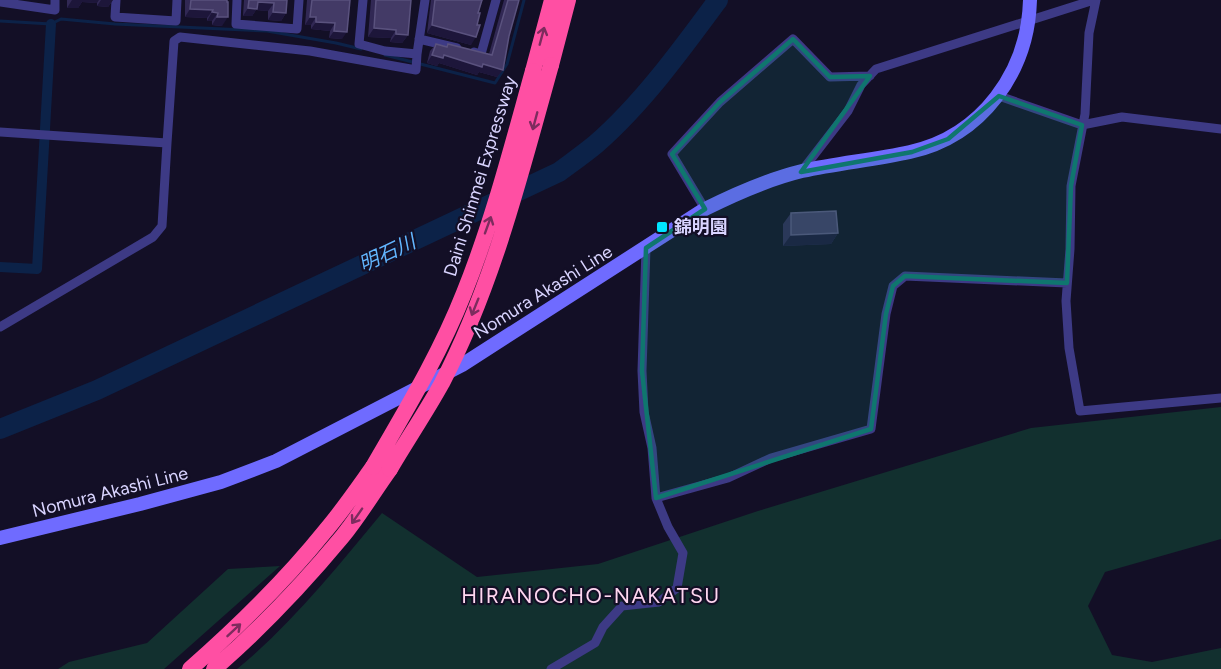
<svg xmlns="http://www.w3.org/2000/svg" width="1221" height="669" font-family="Figtree,'Noto Sans JP',sans-serif">
	<rect width="100%" height="100%" fill="#130f26"/>
	<path fill="#12302f" d="M1221,407V539L1105,572L1088,606L1112,655L1152,662L1221,648V669H237C290,626 338,566 382,513L477,577L598,564L758,511L1031,428Z
		M280,566L164,669H58L69,662L147,643L228,569Z"/>
	<g fill="none" stroke-linecap="round" stroke-linejoin="round">
		<path stroke="#0c2248" stroke-width="3" d="M0,21L51,24L61,19L115,24L267,31L336,43L361,49
			M385,55L495,83L507,64L524,0"/>
		<path stroke="#0c2248" stroke-width="10" d="M0,267L37,269L51,24"/>
		<path stroke="#0c2248" stroke-width="20" d="M0,429L97,390L559,172C571,163 584,154 596,144C642,104 682,49 718,0"/>
		<path stroke="#3d3a85" stroke-width="9" d="M116,0L115,17L176,21L177,0
			M237,0L236,24L297,29L299,0
			M363,0L359,44L385,51L417,54L425,0
			M1096,0L1089,33L1085,114L1071,186L1070,249L1066,301L1069,348L1080,411L1221,398
			M0,2L55,10V0
			M419,39L457,48
			M474,52L481,54L496,0
			M999,96L1082,125L1122,117L1221,129
			M0,132L167,143L162,226L153,237L0,327
			M167,143L174,41L180,37L310,51L416,70L417,54
			M801,172L848,111L861,85L876,69L1094,0
			M705,209L672,154L720,102L793,39L830,77L870,76
			M656,498L728,478L771,458L871,429L886,314L893,286L905,276L1067,283
			M551,669L595,643L603,627L622,606L659,602L677,588L683,553L668,527L656,498L652,448L644,412L642,371L646,248"/>
		<path stroke="#6f6bff" stroke-width="14" d="M0,538L140,504L221,482L276,461L462,365L705,209C735,194 769,179 802,171C838,163 874,160 910,152C982,136 1028,72 1030,0"/>
		<path stroke="#ff4fa3" stroke-width="16" d="M551,65L568,0
			M533,71L552,0
			M190,669C239,626 285,581 326,530C343,510 358,488 373,467
			M214,669C260,629 303,584 342,537C360,515 374,491 390,469"/>
		<path stroke="#ff4fa3" stroke-width="16" d="M373,467C406,410 440,354 464,293C493,221 512,146 533,71
			M390,469C407,440 426,412 442,383C494,283 521,172 551,65"/>
	</g>
	<path fill="#312854" d="M67,0H113L108,7L97,6V3L82,2L78,8H67Z
		M185,0H227L222,26L212,25V21H207V18L185,17Z
		M244,0H287L286,13L281,21L268,20V11L256,10L252,16H243Z
		M307,0H350L342,39L329,38L330,31L311,29V25H305Z
		M371,0H411L408,35L402,43L390,42L391,38L368,37Z
		M431,0H483L481,3L471,45L427,33Z
		M504,0H519L509,36L503,70L497,77L479,72L477,75L439,63L437,66L427,63L430,51L436,44L446,47L448,44L489,54Z
		M791,213L838,233L831,244L783,246V224Z"/>
	<path fill="#1d163a" d="M72,0H99L97,3L82,2L78,8H67Z
		M101,0H113L108,7L97,6Z
		M258,2L274,3L268,11L256,10L252,16H243L248,8Z
		M190,9L213,10L207,18L185,17Z
		M212,12L218,13L212,21H207Z
		M273,12L286,13L281,21L268,20Z
		M217,17H228L222,26L212,25Z
		M310,17H316L311,25H305Z
		M316,22L335,23L330,31L311,29Z
		M432,25L476,37L471,45L427,33Z
		M374,28L396,30L391,38L368,37Z
		M334,31L347,32L342,39L329,38Z
		M396,34L408,35L402,43L390,42Z
		M432,55H444L483,64L503,70L497,77L479,72L477,75L439,63L437,66L427,63Z
		M838,233L831,244L783,246L791,235Z"/>
	<path fill="#433a66" stroke="#5a527e" stroke-width="1.5" d="M191,0H227V2H228V17H217L218,13L212,12L213,10L190,9Z
		M249,0H287L286,13L273,12L274,3L258,2L257,9L248,8Z
		M312,0H350L347,32L334,31L335,23L316,22V17H310Z
		M376,0H411L408,35L396,34V30L374,28Z
		M435,0H482L478,13H480L477,25H480L476,37L432,25Z
		M508,0H519L509,36L503,70L483,64L482,67L444,55L443,58L432,55L436,44L447,47L448,44L492,55Z
		M836,211L838,233L791,235V213Z"/>
	<defs><path id="oneway-shaft" d="M-6 0H5M1.5-3L5.5 0L1.5 3" fill="none" stroke-width="1.6" stroke-linecap="round" stroke-linejoin="round" transform="scale(1.5)"/></defs>
	<g stroke="#7d2c5e">
		<use href="#oneway-shaft" transform="translate(542 36) rotate(-75)"/>
		<use href="#oneway-shaft" transform="translate(535 121) rotate(105)"/>
		<use href="#oneway-shaft" transform="translate(488 225) rotate(-70)"/>
		<use href="#oneway-shaft" transform="translate(475 307) rotate(112)"/>
		<use href="#oneway-shaft" transform="translate(357 516) rotate(125)"/>
		<use href="#oneway-shaft" transform="translate(234 630) rotate(-43)"/>
	</g>
	<path fill="#0f766e" fill-opacity="0.2" stroke="#0f766e" stroke-width="4.5" stroke-linejoin="round" d="M793,39L830,77L870,76L801,172L912,152L948,139L999,96L1082,125L1071,186L1067,283L905,276L893,286L886,314L871,429L656,498L642,371L646,248L705,209L672,154L720,102Z"/>
	<rect fill="#00e5ff" stroke="#130f26" stroke-width="2" x="656" y="221" width="12" height="12" rx="3"/>
	<g text-anchor="middle" stroke-width="4.5" stroke-linejoin="round" paint-order="stroke">
		<g font-size="18" fill="#d9d4ff" stroke="#130f26">
			<text transform="translate(480 176) rotate(-73)" y="6">Daini Shinmei Expressway</text>
			<text transform="translate(543 292) rotate(-32)" y="6">Nomura Akashi Line</text>
			<text transform="translate(110 492) rotate(-14)" y="6">Nomura Akashi Line</text>
		</g>
		<g font-size="18" font-weight="bold" fill="#d9d4ff" stroke="#130f26" text-anchor="start">
			<text x="674" y="233">錦明園</text>
		</g>
		<g font-size="20" font-style="italic" fill="#62b6ff" stroke="#130f26">
			<text transform="translate(387 253) rotate(-25)" y="7">明石川</text>
		</g>
		<g font-size="21" letter-spacing="1.5" fill="#ffd6f0" stroke="#130f26">
			<text x="591" y="603">HIRANOCHO-NAKATSU</text>
		</g>
	</g>
</svg>
